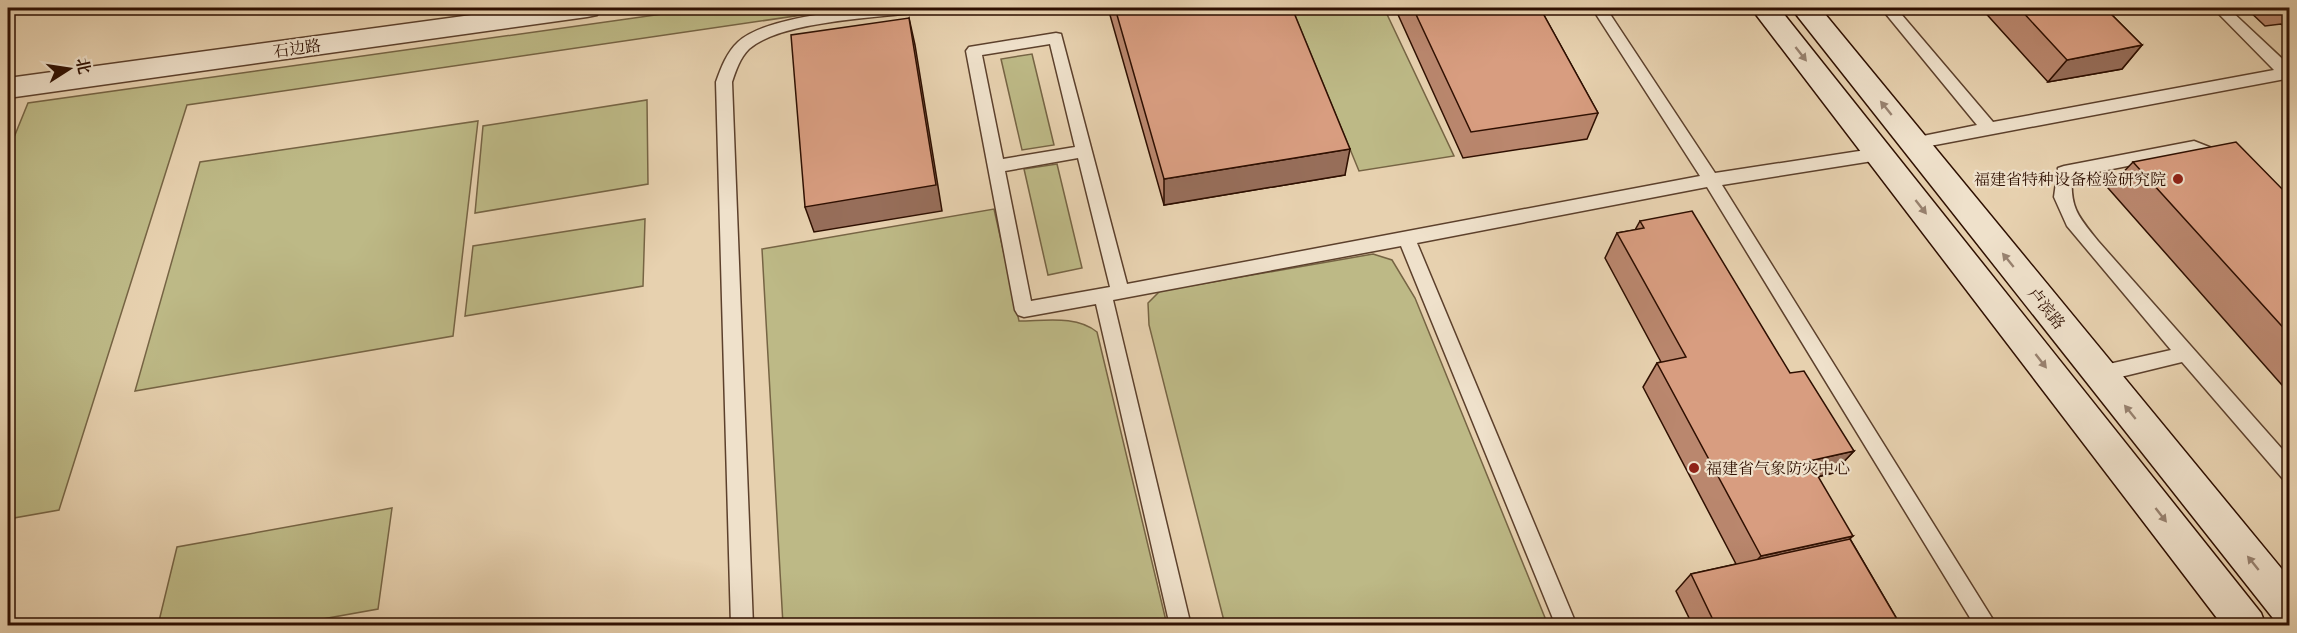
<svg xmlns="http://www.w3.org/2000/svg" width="2297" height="633" font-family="Vollkorn,'Noto Serif SC',serif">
	<rect width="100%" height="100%" fill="#e7d1af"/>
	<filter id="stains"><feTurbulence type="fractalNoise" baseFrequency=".00333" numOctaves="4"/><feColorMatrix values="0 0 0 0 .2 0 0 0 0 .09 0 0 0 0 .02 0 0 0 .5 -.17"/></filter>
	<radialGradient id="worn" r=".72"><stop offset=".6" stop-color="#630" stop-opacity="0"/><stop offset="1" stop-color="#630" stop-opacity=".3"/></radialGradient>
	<path fill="#bdb986" stroke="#766444" stroke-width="1.5" d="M705,8H850L187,105L59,510L8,519V152L28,103Z
		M1292,8H1384L1454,156L1359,171Z
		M1032,54L1054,145L1022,150L1001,59Z
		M647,100L648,184L475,213L483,126Z
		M478,121L453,336L135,391L200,162Z
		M1057,164L1082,268L1048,275L1024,169Z
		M994,209L1019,321C1045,321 1076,315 1097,332L1167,625H783L762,249Z
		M645,219L643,286L465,316L473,246Z
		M1373,254L1392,260L1415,298L1548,625H1225L1149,325L1148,303L1160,291Z
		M392,508L378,609L289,625H158L177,547Z"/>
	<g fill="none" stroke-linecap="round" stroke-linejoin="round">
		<defs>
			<path id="service" d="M8,8H15V9L8,14Z
				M872,8H919L912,13C871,18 779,22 749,49C740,58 736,70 732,82L753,626H731L716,82C721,68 727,52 738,42C765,18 836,12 872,8Z
				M1592,8H1606L1715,173L1879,148L1885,150L1887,154L1885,158L1879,160L1722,185L1997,626H1975L1707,187L1417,243L1577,626H1556L1401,246L1113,300L1191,626H1170L1096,304L1024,317L1018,315L1015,310L966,51L969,47L1056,33L1061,34L1127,284L1700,176ZM1050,44L1075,147L1003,159L982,55ZM1078,158L1110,287L1031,301L1005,171Z
				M1881,8H1896L1993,122L2274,70L2213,8H2228L2290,66V78L1914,149L1908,147L1906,143L1908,139L1977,125Z
				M2194,141L2227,154L2229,158L2227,162L2221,164L2193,153L2072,177C2070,209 2079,217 2098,241L2290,458V482L2283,479L2182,362L2100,382L2093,380L2091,374L2093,368L2100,366L2171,350L2067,226L2054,197L2058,168L2064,166Z"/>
			<path id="tertiary" d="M523,8H601L597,15L587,17L8,98V78Z"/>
			<path id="secondary" d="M1751,8H1779L2261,613L2266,626H2223Z
				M1791,8H1820L2290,579V626L2276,622Z"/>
		</defs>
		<use href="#service" stroke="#5c402c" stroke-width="3"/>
		<use href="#tertiary" stroke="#5c402c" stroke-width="3"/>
		<use href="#secondary" stroke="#2e0f01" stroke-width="3"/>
		<use href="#service" fill="#efe1cb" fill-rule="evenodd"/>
		<use href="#tertiary" fill="#efe1cb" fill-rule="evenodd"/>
		<use href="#secondary" fill="#efe1cb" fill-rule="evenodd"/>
	</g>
	<path fill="#ba876e" stroke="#2e0f01" stroke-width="1.5" d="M1108,8H1292L1345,175L1164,205Z
		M1395,8H1540L1598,113L1587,139L1463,158Z
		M1981,8H2105L2142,45L2122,69L2048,82Z
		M2246,8H2289V31L2281,24L2265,26Z
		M2133,162L2289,196V393L2108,188Z
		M1640,221L1790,373L1854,451L1833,473L1818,477L1850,539L1901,626H1693L1676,591L1691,574L1736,564L1643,387L1657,363L1661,362L1605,258L1617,233L1635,230Z"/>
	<path fill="#976e5a" stroke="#2e0f01" stroke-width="1.5" d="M909,18L915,45L942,211L814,232L805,207Z
		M2142,45L2122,69L2048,82L2067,60Z
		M1350,149L1345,175L1164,205V179Z
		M1854,451L1833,473L1789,483L1809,461Z
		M1853,536L1831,557L1742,576L1761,556Z"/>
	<path fill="#d89d80" stroke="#2e0f01" stroke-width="1.5" d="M1115,8H1292L1350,149L1164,179Z
		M1413,8H1540L1598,113L1471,132Z
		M2019,8H2105L2142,45L2067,60Z
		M909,18L936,185L805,207L791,35Z
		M2236,142L2289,196V334L2133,162Z
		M1692,211L1790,373L1804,371L1854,451L1809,461L1853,536L1761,556L1657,363L1686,357L1617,233L1644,228L1640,221Z
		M1850,539L1901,626H1716L1691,574Z"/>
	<defs><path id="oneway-solid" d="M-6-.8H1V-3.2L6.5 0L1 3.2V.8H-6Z" transform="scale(1.5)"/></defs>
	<g fill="#988270">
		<use href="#oneway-solid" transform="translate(1801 54) rotate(52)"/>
		<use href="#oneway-solid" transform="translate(1886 108) rotate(-129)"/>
		<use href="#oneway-solid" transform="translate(1921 207) rotate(52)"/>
		<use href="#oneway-solid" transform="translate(2008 260) rotate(-129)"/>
		<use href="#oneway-solid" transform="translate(2041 361) rotate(52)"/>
		<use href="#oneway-solid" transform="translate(2130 412) rotate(-129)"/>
		<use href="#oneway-solid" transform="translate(2161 515) rotate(52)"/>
		<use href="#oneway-solid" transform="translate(2253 563) rotate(-129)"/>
	</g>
	<g fill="#8f2418" stroke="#efe1cb" stroke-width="2">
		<circle cx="2178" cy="179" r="6"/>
		<circle cx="1694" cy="468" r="6"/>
	</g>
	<g text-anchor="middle" stroke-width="4.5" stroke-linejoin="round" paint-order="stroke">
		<g font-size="16" fill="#2e0f01" stroke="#efe1cb">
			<text transform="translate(297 48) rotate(-8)" y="6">石边路</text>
			<text transform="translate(2047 308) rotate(51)" y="6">卢滨路</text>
		</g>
		<g font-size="16" fill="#2e0f01" stroke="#efe1cb" text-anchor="end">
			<text x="2166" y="185">福建省特种设备检验研究院</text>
			<text x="1706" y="474" text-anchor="start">福建省气象防灾中心</text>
		</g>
	</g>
	<rect width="2297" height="633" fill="none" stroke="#e7d1af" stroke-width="30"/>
	<rect x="9" y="9" width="2279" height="615" fill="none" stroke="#2e0f01" stroke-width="3"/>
	<rect x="15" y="15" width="2267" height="603" fill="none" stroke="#2e0f01" stroke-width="1.5"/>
	<g transform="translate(69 69) rotate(78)" stroke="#efe1cb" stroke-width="4.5" paint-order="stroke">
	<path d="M0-4.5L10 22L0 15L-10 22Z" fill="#2e0f01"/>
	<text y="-9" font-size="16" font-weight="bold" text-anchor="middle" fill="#2e0f01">北</text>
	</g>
	<rect width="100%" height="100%" filter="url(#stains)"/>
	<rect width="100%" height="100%" fill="url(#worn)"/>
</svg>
